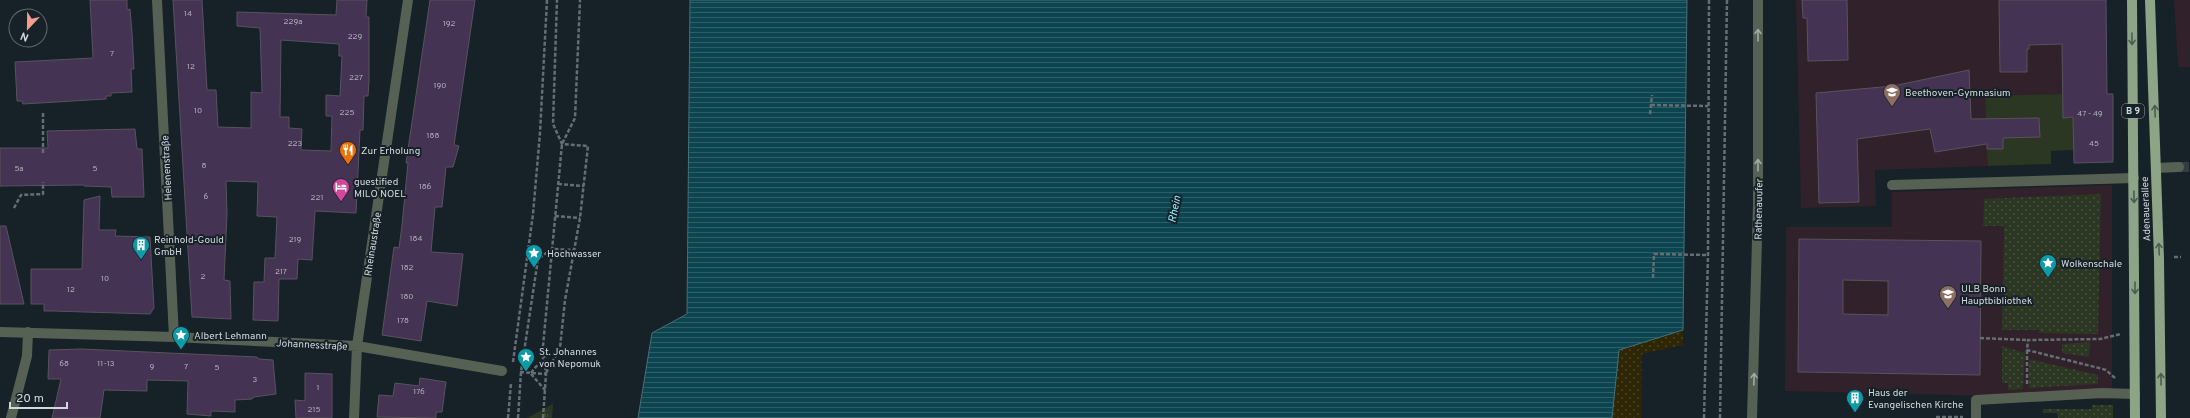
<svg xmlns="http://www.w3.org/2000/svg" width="2190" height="418" font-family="Overpass,sans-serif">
	<defs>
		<pattern id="grass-dots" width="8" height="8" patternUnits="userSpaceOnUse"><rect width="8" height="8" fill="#2b3623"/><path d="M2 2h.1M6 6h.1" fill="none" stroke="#495242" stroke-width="1.8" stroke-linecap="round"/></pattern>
		<pattern id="sand-dots" width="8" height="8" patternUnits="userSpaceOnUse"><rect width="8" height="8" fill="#2e2605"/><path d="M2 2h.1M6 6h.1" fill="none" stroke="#4b4529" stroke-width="1.8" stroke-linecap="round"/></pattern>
		<pattern id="park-tufts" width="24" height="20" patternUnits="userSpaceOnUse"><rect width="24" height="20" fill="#2b3623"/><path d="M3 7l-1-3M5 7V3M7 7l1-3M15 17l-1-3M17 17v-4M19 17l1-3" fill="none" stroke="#495242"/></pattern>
		<pattern id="water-rules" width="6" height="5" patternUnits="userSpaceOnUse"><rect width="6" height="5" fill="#0c444f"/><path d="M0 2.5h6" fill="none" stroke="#2e5e68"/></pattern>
	</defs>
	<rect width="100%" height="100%" fill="#172128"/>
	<path fill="#31212a" d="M1796,0H2106L2107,83L1986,119L1988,166L1875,170L1876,206L1801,208Z
		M2174,0H2190V67H2178Z
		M2112,185V399L1785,391L1786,227H1892V192Z"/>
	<path fill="url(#grass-dots)" d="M2101,194L2098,334L2039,333V330H2002L2004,226H1983L1984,199Z
		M2090,342L2089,357L2062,353V344Z
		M2002,346L2025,353L2023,389L2008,390V383H2002Z
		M2029,359L2098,375V384L2029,388Z
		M2092,405H2113V418H2058L2057,413H2043V409H2092Z"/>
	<path fill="url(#sand-dots)" d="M1683,330V345L1642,354L1641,418H1612L1619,350Z"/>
	<path fill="url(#park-tufts)" d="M553,404L552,418H527Z"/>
	<path fill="#2b3623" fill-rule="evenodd" d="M2064,94L2067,118L2074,117V150L2051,151V164L1988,166L1987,149H2003L2002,119H1986L1985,96ZM2013,118H2039L2040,137H2013Z"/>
	<path fill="url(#water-rules)" stroke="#47717a" d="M690,0H1687L1683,330L1619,350L1612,418H638L652,333L687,314Z"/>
	<path fill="#453353" stroke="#58535d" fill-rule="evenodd" d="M90,0H127V10L130,9L132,33L134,69H131L132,92L111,93V96H106V99L23,104L22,101H17L15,62L93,58Z
		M173,0H202L207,90H216L218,127L251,128V92L262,93L260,28L237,26V12L336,15L337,0H367L366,17H369V81L368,96H364L363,130H360L356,213L315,211L312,260L298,259L297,279H279L278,321L253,320L254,282H264L265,258H275L277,217L257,216L258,182L226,181L227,214L224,280L230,281L231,319L192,317ZM281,40L339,44V56H342L340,96L326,95V116H332L331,151L301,150L302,129L289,128V117H280Z
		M430,0H475L454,145L459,146L453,167H446L442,207H435L431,252L463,254L457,306L427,301L421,341L382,335L394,247L399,248L402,225L408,163H406Z
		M1802,0H1847L1848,60L1808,61L1807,18H1803Z
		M1999,0H2106L2107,94H2113V162L2074,163L2073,117L2063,118L2062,44L2029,45V49H2027V72H2000Z
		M1969,70L1971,119L2039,118L2040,137L2003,138V149H1987V144L1935,152L1930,129L1857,139L1859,202L1819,203L1816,93L1893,86Z
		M135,129L137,149H142L144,197H112L111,187L84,186V185L0,186V148H48L47,131Z
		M100,196L99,230H116L115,236L150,237L154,308L150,314L53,311H44V304H31V269H82L84,200Z
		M0,226H6L24,304H0Z
		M1799,239L1981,241L1980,375L1798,372ZM1843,280L1888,281V315L1843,314Z
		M81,349L257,357L259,359L273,360L276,394L254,397L252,399L235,400V412L211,411V416L187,414L188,381L147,380V391L104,390L100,418H52L61,379H48L49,350Z
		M305,373L332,374V418H296L295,400L305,401Z
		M420,378L446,382L442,412H436V418L377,417L379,395L393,396L395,383L419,386Z"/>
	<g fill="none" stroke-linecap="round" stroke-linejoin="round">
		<path stroke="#333d43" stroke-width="10" stroke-dasharray="10 5" stroke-linecap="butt" d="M2179,167H2190"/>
		<path stroke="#656e73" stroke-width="2.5" stroke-dasharray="4 2" stroke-linecap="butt" d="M1651,105L1708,106
			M43,113V153
			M1650,114L1652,95
			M558,184L584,186
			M14,208L21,195L43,194V182
			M555,216L580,218
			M2174,257H2181
			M1653,278L1654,254L1708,255
			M1980,338L2028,340
			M513,362L533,214L540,133L547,0
			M520,372L546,374
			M531,373L543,358
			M546,373L560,348L565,300L580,218L588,146L562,144L553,124L557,0
			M531,374L545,390
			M2115,378L2106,370L2099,368L2027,350L2028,340L2100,339L2121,334
			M2027,384V350
			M1936,417H1963
			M508,418L511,383
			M518,418L521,372L538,259L552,249L574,250
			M543,418L546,374L543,346L562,144L575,118L580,0
			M1704,418L1708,255L1709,0
			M1720,418L1727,0"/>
		<path stroke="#566153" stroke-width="10" d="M157,0L174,337
			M2156,168L2179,167
			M1892,185L2134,178
			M0,332L174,337L357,346L502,371
			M11,418L27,356L28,332
			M354,418L357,346L362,311L408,0
			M1752,418L1758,204V0
			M1976,418V400L2102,393L2135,394"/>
		<path stroke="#8da487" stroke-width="10" d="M2132,0L2135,418
			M2150,0L2159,259L2161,418"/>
	</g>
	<defs><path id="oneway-shaft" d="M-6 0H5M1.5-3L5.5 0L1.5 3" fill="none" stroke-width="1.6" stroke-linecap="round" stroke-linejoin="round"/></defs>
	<g stroke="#a0a9a6">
		<use href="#oneway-shaft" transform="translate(1758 35) rotate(-90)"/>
		<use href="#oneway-shaft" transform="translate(1758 165) rotate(-90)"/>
		<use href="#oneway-shaft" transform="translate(1754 379) rotate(-88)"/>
	</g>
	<g stroke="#4c5c53">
		<use href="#oneway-shaft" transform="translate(2132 39) rotate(89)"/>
		<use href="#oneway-shaft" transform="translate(2155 111) rotate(-92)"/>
		<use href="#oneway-shaft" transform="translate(2134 197) rotate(89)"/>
		<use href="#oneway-shaft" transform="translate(2159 249) rotate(-93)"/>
		<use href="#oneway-shaft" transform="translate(2135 288) rotate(90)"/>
		<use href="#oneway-shaft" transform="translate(2161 379) rotate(-91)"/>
	</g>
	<defs>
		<symbol id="school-pin" viewBox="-11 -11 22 30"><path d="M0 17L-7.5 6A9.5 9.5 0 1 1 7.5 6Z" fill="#8d6e63" stroke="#172128"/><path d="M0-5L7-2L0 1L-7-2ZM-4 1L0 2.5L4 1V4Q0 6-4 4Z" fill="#fff"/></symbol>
		<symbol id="restaurant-pin" viewBox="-11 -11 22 30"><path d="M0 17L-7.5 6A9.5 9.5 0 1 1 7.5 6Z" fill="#e8710a" stroke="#172128"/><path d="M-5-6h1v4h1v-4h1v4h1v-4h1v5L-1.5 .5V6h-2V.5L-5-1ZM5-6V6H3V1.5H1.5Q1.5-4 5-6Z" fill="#fff"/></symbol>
		<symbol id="hotel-pin" viewBox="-11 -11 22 30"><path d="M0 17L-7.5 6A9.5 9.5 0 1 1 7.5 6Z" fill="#d1479c" stroke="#172128"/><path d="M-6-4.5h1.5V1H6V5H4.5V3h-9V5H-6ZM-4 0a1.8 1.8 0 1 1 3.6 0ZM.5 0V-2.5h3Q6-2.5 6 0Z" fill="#fff"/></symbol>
		<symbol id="building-pin" viewBox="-11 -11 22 30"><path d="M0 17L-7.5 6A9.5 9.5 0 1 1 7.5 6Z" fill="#0f9aa8" stroke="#172128"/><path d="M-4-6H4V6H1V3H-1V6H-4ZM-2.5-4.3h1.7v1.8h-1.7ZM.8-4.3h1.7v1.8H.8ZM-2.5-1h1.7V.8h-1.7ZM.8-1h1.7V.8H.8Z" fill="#fff"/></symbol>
		<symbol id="sight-pin" viewBox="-11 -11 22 30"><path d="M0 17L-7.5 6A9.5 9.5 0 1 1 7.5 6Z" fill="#0f9aa8" stroke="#172128"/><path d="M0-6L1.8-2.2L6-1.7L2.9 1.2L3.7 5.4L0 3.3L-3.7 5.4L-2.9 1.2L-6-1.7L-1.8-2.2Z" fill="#fff"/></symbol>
		<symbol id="university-pin" viewBox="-11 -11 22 30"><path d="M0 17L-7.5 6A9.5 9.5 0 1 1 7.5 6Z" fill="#8d6e63" stroke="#172128"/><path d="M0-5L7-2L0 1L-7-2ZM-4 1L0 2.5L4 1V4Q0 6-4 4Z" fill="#fff"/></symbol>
	</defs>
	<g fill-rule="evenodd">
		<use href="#school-pin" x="1882" y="82" width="20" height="27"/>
		<use href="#restaurant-pin" x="338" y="140" width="20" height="27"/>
		<use href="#hotel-pin" x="331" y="177" width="20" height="27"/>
		<use href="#building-pin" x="131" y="235" width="20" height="27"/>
		<use href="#sight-pin" x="524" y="243" width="20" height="27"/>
		<use href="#sight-pin" x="2038" y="253" width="20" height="27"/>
		<use href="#university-pin" x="1938" y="284" width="20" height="27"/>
		<use href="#sight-pin" x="171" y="325" width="20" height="27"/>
		<use href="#sight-pin" x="516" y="347" width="20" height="27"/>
		<use href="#building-pin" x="1845" y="388" width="20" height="27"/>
	</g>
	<g text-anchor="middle" stroke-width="4" stroke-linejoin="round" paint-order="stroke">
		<g font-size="8" fill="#afb0ba">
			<text x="188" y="16">14</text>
			<text x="293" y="24">229a</text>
			<text x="449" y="26">192</text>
			<text x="355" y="39">229</text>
			<text x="112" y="56">7</text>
			<text x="191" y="69">12</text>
			<text x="356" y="80">227</text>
			<text x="440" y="88">190</text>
			<text x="198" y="113">10</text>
			<text x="347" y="115">225</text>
			<text x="2090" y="116">47 - 49</text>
			<text x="433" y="138">188</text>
			<text x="295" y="146">223</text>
			<text x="2094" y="146">45</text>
			<text x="204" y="168">8</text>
			<text x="19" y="171">5a</text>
			<text x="95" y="171">5</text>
			<text x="425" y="189">186</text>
			<text x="206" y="199">6</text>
			<text x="317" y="200">221</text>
			<text x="416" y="241">184</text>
			<text x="295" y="242">219</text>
			<text x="407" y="270">182</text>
			<text x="281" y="274">217</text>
			<text x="203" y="279">2</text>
			<text x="105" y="281">10</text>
			<text x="71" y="292">12</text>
			<text x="407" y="299">180</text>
			<text x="403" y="323">178</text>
			<text x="64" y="366">68</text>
			<text x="106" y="366">11-13</text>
			<text x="152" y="369">9</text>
			<text x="186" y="369">7</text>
			<text x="217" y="370">5</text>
			<text x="255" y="382">3</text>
			<text x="318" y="390">1</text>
			<text x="419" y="394">176</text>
			<text x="314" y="412">215</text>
		</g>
		<rect fill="#172128" stroke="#9aa2a7" stroke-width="1" x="2122" y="104" width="22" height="14" rx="3"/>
		<g font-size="9" font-weight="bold" fill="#d2d9dd">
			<text x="2133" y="114">B 9</text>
		</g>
		<g font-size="10" fill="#d2d9dd" stroke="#172128" text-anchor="start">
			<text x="1905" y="96">Beethoven-Gymnasium</text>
			<text x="361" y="154">Zur Erholung</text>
			<text x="354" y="185">guestified<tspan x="354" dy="12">MILO NOEL</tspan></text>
			<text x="154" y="243">Reinhold-Gould<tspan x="154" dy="12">GmbH</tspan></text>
			<text x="547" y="257">Hochwasser</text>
			<text x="2061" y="267">Wolkenschale</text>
			<text x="1961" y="292">ULB Bonn<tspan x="1961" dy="12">Hauptbibliothek</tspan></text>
			<text x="194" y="339">Albert Lehmann</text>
			<text x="539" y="355">St. Johannes<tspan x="539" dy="12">von Nepomuk</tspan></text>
			<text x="1868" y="396">Haus der<tspan x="1868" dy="12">Evangelischen Kirche</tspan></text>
		</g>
		<g font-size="10" fill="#d2d9dd" stroke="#172128">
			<text transform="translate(166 168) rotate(-93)" y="4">Helenenstraße</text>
			<text transform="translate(1758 209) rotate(-89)" y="4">Rathenauufer</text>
			<text transform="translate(2145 209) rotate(-92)" y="4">Adenauerallee</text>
			<text transform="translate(372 244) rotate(-81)" y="4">Rheinaustraße</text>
			<text transform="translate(312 344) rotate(3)" y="4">Johannesstraße</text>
		</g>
		<g font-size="11" font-style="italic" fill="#92e8fc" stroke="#172128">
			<text transform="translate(1174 209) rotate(-79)" y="4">Rhein</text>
		</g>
	</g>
	<g transform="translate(28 28) rotate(202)"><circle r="19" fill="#172128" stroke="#626b70"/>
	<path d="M0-3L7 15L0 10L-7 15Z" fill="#f49d8d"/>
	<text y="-6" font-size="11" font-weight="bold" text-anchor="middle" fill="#d2d9dd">N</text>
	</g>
	<path d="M10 402v6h57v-6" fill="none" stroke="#d2d9dd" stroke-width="2"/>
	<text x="16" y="402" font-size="12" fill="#d2d9dd" stroke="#172128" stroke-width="3" paint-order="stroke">20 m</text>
</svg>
